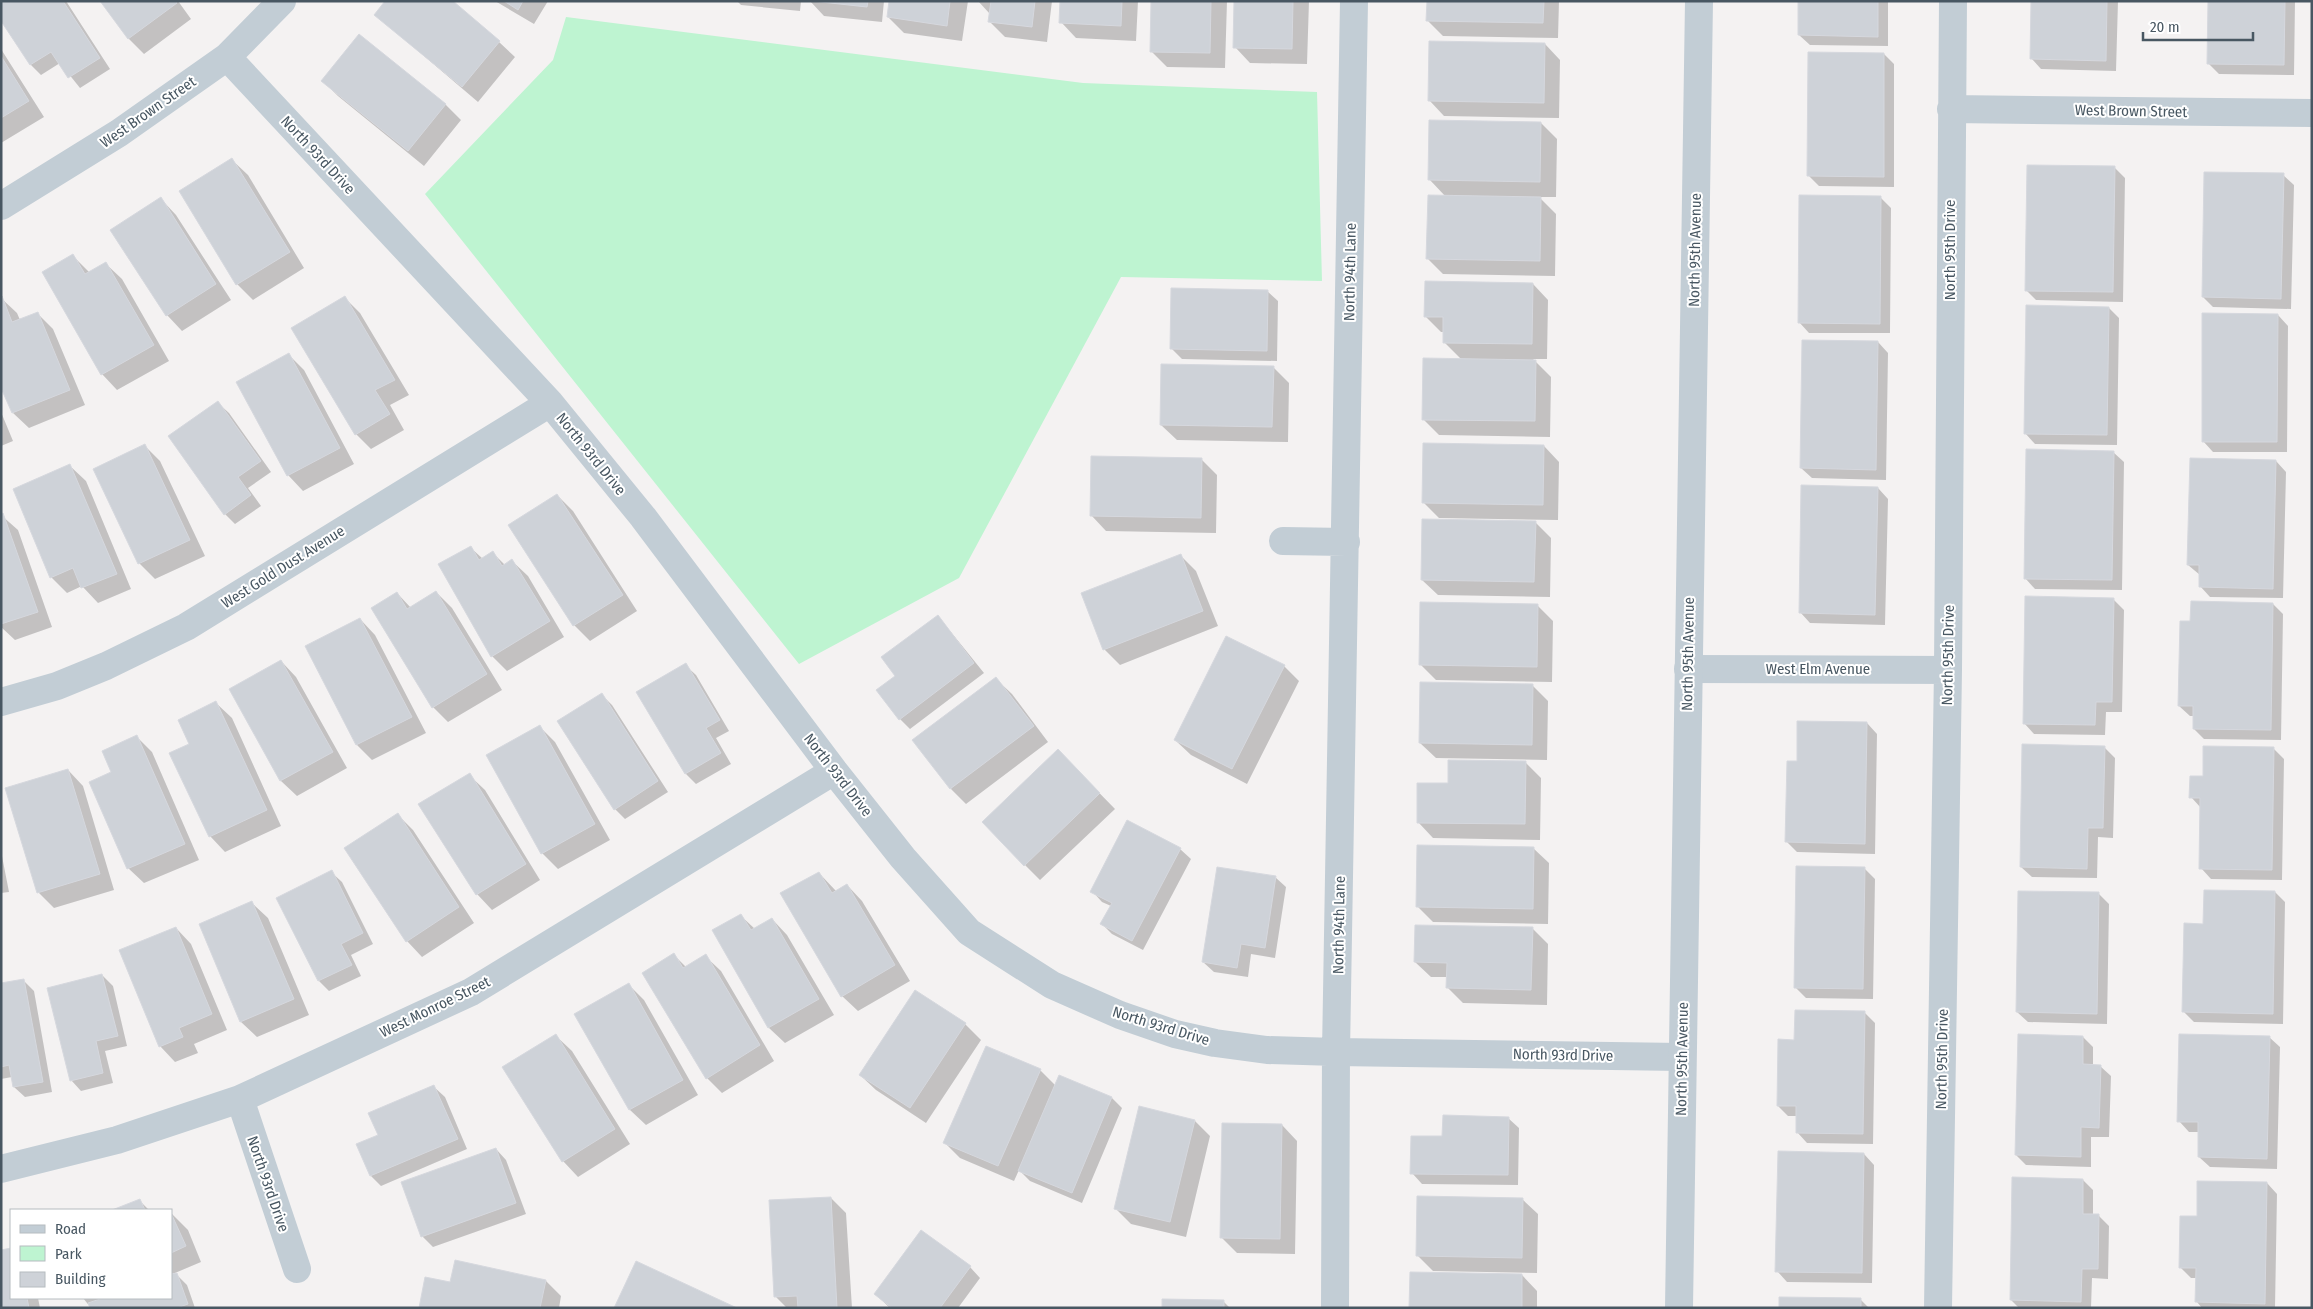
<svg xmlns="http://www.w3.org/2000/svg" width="2313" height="1309" font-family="'Fira Sans Condensed',sans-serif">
	<rect width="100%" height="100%" fill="#f4f2f2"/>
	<path fill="#bef4d1" d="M566,17L1083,83L1317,92L1322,281L1121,277L959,578L799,664L425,194L553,60Z"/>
	<path fill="#0003" d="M7,1H66L110,69L80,88L60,63L41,75L31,65L1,19Z
		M101,1H178L191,19L144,54L128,38Z
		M495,1H548L534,24Z
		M737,1H801L800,11L741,5Z
		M810,1H884L882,22L824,16Z
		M890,1H968L962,41L904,33L888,17Z
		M978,1H1052L1047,42L1005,37L989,21L990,14Z
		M1062,1H1138L1136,41L1076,38L1061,22Z
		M1152,1H1227L1225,68L1167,67L1151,51Z
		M1236,1H1309L1307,64L1250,63L1235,47Z
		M1428,1H1559L1558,38L1443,36L1428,21Z
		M1800,1H1888V46L1810,45L1799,35Z
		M2032,1H2118L2116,71L2041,69L2031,58Z
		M2210,1H2295L2294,75L2219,74L2208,63Z
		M376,15L499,42L515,57L478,102Z
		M359,36L446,105L461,120L424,166L338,96L323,81Z
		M1545,44L1560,60L1559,118L1444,116L1429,100Z
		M1,49L44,117L1,143Z
		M1884,54L1894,64V187L1819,186L1809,176Z
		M1541,123L1557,139L1556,197H1539L1556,214L1555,276L1443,274L1428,259L1446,197L1429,179Z
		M232,160L248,175L304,268L253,300L237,284L181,191Z
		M2114,167L2125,178L2123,302L2036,300L2026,290Z
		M2283,175L2294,185L2291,309L2213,307L2203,297Z
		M1881,198L1891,208L1890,333H1809L1799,322Z
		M161,199L176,215L231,300L182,331L167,315Z
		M73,256L90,273L106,264L122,279L169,361L117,390L102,374Z
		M1533,284L1548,300L1547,359H1533L1551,377L1550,437L1439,435L1423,419L1462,360L1444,342V332H1441L1425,316Z
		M1267,291L1278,301L1277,361L1182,359L1172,349Z
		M1,298L17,313L20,320L37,313L53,329L85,405L29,428L13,413L1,384Z
		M345,298L360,313L409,395L390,405L404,430L371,449L356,434Z
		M2109,308L2119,318L2117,445L2035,444L2025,433Z
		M2278,315L2288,326L2287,452H2213L2203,441Z
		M1878,342L1888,353L1886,480L1812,478L1801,468Z
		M289,355L304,370L354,464L303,491L288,475Z
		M1273,367L1289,383L1288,442L1177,440L1161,425Z
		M218,403L229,413L271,472L248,488L261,506L235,524L225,514Z
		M1,412L13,441L1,446Z
		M145,446L160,461L205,556L155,579L139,563L95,470Z
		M1544,446L1559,462L1558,520L1439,518L1423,502Z
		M2113,452L2124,462L2122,590L2035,589L2025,578Z
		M1201,459L1217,475L1216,533L1106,531L1091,515Z
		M2276,461L2286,472L2283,598L2210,597L2200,586V575L2188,565Z
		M70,466L86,481L131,589L98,603L82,586L67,593L51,577Z
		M1878,488L1888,499L1885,625L1810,623L1800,612Z
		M557,495L573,511L637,611L590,641L574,625Z
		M1,515L18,530L52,627L15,640L1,627Z
		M1535,522L1551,538L1550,597L1438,595L1422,580Z
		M471,548L483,559L493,553L505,565L512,561L528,576L564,637L507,671L492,656Z
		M1180,555L1196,571L1218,626L1120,665L1104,649Z
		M436,592L452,608L502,690L448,722L433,707L397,593L411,608Z
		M2113,599L2124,610L2122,712H2106L2105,735L2034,734L2024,723Z
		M2273,604L2283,614L2281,740L2204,739L2194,729V716H2190L2179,706L2192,623Z
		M1538,606L1553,621L1552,682L1436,680L1421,665Z
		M938,616L984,673L910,729L900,719L897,676Z
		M360,619L375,635L426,733L372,760L357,745L307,646Z
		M281,661L296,677L347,768L297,796L281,781L231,689Z
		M685,665L696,675L729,731L716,738L731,764L696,784L686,774Z
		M1284,666L1299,681L1247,784L1191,755L1175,740Z
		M996,679L1012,694L1048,742L966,804L951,789Z
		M1532,685L1548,701L1547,760L1436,758L1420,743Z
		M601,694L612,705L668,792L625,819L615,809Z
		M216,703L232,718L281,826L225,852L210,836L191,744Z
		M1867,723L1877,734L1875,854L1797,852L1787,842L1798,762Z
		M540,727L555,742L610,840L558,869L542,853Z
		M137,737L152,752L199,860L144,883L128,868L113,773Z
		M2104,747L2115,758L2113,838L2098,837L2097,878L2032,877L2021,867Z
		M2273,748L2284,759L2282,880L2211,879L2201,868V808L2191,797Z
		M1526,763L1541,778L1540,840L1433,838L1418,822Z
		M1073,766L1115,809L1040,880L1025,865Z
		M68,770L83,786L114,890L54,908L38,892Z
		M469,775L485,790L540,880L492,910L477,894Z
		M398,815L413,830L474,923L422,957L407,941Z
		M1533,848L1549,863L1548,924L1433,922L1417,906Z
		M1180,849L1191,859L1143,950L1112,934L1102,924L1111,906L1102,902L1092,891Z
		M1,851L9,892L1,893Z
		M1864,868L1875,879L1873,999L1806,998L1795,987Z
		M331,872L342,882L373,944L351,955L361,976L329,991L319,981L278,899Z
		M819,873L836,891L847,885L862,901L910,981L858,1011L842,996Z
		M1275,877L1286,887L1275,958L1251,954L1248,977L1214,972L1203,962Z
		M2275,892L2285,902L2283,1024L2194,1022L2184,1012L2204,925Z
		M2098,893L2109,904L2107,1024L2028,1022L2017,1012Z
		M252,903L268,918L309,1015L257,1037L241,1022L200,925Z
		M740,915L755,929L772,919L787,935L834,1015L785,1043L769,1028L713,931Z
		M176,928L191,944L227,1030L194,1044L198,1053L175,1062L160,1046Z
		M1532,928L1548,944L1547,1005L1463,1003L1448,988V977H1431L1415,962Z
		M674,955L686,967L705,956L721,971L774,1061L722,1093L707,1078Z
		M102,975L113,986L127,1046L105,1051L113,1083L81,1091L71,1080Z
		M23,980L34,991L52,1092L25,1097L14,1087L12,1077L1,1079V984Z
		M629,985L644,1000L698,1095L646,1125L630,1110L576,1015Z
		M915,992L965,1024L981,1040L926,1123L876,1090L860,1075Z
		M1864,1012L1875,1023L1873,1144L1807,1143L1797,1132V1116H1788L1778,1106L1796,1041Z
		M556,1036L572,1051L630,1144L578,1177L563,1161Z
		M2083,1037L2093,1047V1066H2100L2111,1076L2109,1137H2091V1167L2026,1165L2016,1155Z
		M2269,1037L2280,1047L2277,1169L2210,1167L2199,1157L2200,1132H2189L2179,1121Z
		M1040,1070L1056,1086L1112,1098L1122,1108L1082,1203L1030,1181L1019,1170L1014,1181L960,1158L945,1143Z
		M434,1087L445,1097L467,1149L381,1186L371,1176L379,1135Z
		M1508,1118L1519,1128L1518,1185L1422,1184L1412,1173L1444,1138Z
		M1195,1121L1210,1136L1186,1237L1131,1224L1115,1208Z
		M1282,1125L1297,1141L1295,1254L1237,1253L1221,1237Z
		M496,1149L506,1160L526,1214L433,1247L422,1236Z
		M1864,1154L1874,1165L1872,1283L1787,1282L1777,1271Z
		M2083,1180L2093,1190V1216H2099L2109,1226L2108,1279L2092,1278L2091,1308H2019L2011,1300Z
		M2267,1183L2277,1194L2275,1308H2202L2197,1302V1278H2191L2180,1267L2198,1217Z
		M831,1198L846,1213L852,1308H787L776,1297Z
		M1522,1199L1538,1214L1537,1273L1433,1271L1417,1255Z
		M140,1201L149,1210H116Z
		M172,1214L188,1230L201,1262L175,1273L187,1285L195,1308H91L83,1298H171Z
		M11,1249V1298H38L40,1308H1V1252Z
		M970,1267L980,1278L958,1308H890L875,1294Z
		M1522,1275L1537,1291V1308H1410Z
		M546,1281L561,1296L559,1308H420L451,1284Z
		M1860,1299L1869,1308H1780Z
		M1223,1301L1230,1308H1164Z"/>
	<path fill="#ced2d8" stroke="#d6d8de" d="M4,1H63L100,58L68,78L51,52L30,65L1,21V3Z
		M100,1H175L177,3L128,39Z
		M385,1H453L500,41L462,87L374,15Z
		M504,1H523L518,10Z
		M812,1H868L867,7Z
		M889,1H950L947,26L887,17Z
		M991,1H1035L1032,27L988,22Z
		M1060,1H1122L1121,26L1059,23Z
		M1151,1H1211L1210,53L1150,52Z
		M1234,1H1293L1292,49L1233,48Z
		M1427,1H1544L1543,23L1426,21Z
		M1798,1H1878V37L1798,35Z
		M2031,1H2107L2106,61L2030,59Z
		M2208,1H2285L2284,65L2207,64Z
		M359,34L446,104L408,151L321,81Z
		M1429,41L1545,43L1544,103L1428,101Z
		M1808,52L1884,53V177L1807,176Z
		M1,56L29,101L1,118Z
		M1429,120L1541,122L1540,182L1428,180Z
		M232,158L290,252L236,285L179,191Z
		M2027,165L2115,166L2113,292L2025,291Z
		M2204,172L2284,173L2281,299L2202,297Z
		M1428,195L1541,197L1540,261L1426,259Z
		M1799,195L1881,196L1880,324L1798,323Z
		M161,197L216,284L166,316L110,230Z
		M73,254L85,274L106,262L154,345L101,375L42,272Z
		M1425,281L1533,283L1532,344L1443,343V317H1424Z
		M1171,288L1268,290L1267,351L1170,349Z
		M2,296L12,322L38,312L70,390L12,413L1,388Z
		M345,296L395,380L375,390L390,414L355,435L291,328Z
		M2026,305L2109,307L2107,435L2024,434Z
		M2202,313L2278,314L2277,442H2202Z
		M1802,340L1878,341L1876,470L1800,468Z
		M289,353L340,448L287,476L236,382Z
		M1423,358L1536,360L1535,421L1422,420Z
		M1161,364L1274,366L1272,427L1160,425Z
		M218,401L261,461L238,477L251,495L224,515L168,436Z
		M1423,443L1544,445L1543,505L1422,503Z
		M145,444L190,540L138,564L93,469Z
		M2026,449L2114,451L2112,580L2024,579Z
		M1091,456L1202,458L1201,518L1090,516Z
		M2190,458L2276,460L2273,589L2199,587V565H2187Z
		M70,464L117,574L81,588L73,568L50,578L13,489Z
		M1801,485L1878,487L1875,615L1799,613Z
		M557,494L623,595L573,626L508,525Z
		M3,513L38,612L1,624V514Z
		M1422,519L1536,521L1534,582L1421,580Z
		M471,546L479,560L493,551L502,566L512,559L550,621L491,657L438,564Z
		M1181,554L1203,611L1103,650L1081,593Z
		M436,591L487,674L432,708L371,608L397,592L407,609Z
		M2025,596L2114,598L2112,702H2096L2095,725L2023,724Z
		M2191,601L2273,603L2271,730L2193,729V706H2178L2180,621H2190Z
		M1420,602L1538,604L1537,667L1419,665Z
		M938,615L974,663L899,720L876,690L895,676L881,657Z
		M360,618L412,717L356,745L305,646Z
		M1226,636L1285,665L1232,769L1174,740Z
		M281,660L333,752L280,781L229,689Z
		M686,663L720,720L706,728L721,753L685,774L636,692Z
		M996,677L1034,726L950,789L912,740Z
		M1420,682L1533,684L1532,745L1419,743Z
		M602,693L658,781L614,810L557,721Z
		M216,701L267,810L209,837L169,753L189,744L178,720Z
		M1797,721L1867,722L1865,844L1785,842L1787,761H1797Z
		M540,725L595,824L541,854L486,755Z
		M137,735L185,844L127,869L89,782L111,772L102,751Z
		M2022,744L2105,746L2103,828H2088L2087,869L2020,867Z
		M2203,746L2274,747L2272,870L2199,869L2200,798H2189L2190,776H2203Z
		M1058,749L1100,793L1024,866L982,822Z
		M1448,760L1526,761L1525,824L1417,823V783H1448Z
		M68,769L100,874L37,893L5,788Z
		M470,773L526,864L476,895L418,804Z
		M398,813L459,907L406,942L344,848Z
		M1127,820L1181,848L1132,941L1100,924L1112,903L1090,892Z
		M1417,845L1534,847L1533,909L1416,907Z
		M1796,866L1865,867L1863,989L1794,988Z
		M1217,867L1276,876L1265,948L1241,944L1237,968L1202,962Z
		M332,870L363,933L341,944L352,965L318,981L276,898Z
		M819,872L832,893L847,884L895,965L841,997L780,893Z
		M2204,890L2275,891L2273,1014L2182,1012L2184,923L2203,924Z
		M2018,891L2099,892L2097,1014L2016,1012Z
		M252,901L294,999L240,1022L199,924Z
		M741,914L751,930L772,918L819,999L768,1028L712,930Z
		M1415,925L1533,927L1531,990L1446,988L1447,963L1414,962Z
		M176,927L212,1014L179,1028L183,1037L159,1047L119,950Z
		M674,953L683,968L706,954L760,1045L706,1079L642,973Z
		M102,974L118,1036L96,1041L103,1073L70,1081L47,988Z
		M24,979L43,1082L13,1087L9,1065L1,1067V983Z
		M629,983L683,1080L629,1110L574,1014Z
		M915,990L966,1023L910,1108L859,1075Z
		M1795,1010L1865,1011L1863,1134L1796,1133V1106H1777L1778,1039L1794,1040Z
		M556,1034L615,1129L562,1162L502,1067Z
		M2018,1034L2083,1036V1064L2101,1065L2099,1128L2081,1127V1157L2015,1155Z
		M2179,1034L2270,1036L2267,1159L2198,1157V1122H2177Z
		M986,1046L1041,1069L998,1166L943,1143Z
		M1059,1075L1112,1097L1072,1193L1018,1171Z
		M434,1085L458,1139L370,1176L356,1144L378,1135L368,1113Z
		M1139,1106L1195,1120L1170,1222L1114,1209Z
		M1443,1115L1509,1117L1508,1175L1410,1174L1411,1136H1442Z
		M1222,1123L1282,1124L1280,1239L1220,1238Z
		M496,1148L516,1203L421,1237L401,1182Z
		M1778,1151L1864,1153L1862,1273L1775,1272Z
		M2012,1177L2083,1179V1214H2099L2098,1269H2082L2081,1302L2010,1300Z
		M2197,1181L2267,1182L2265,1304L2195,1302L2196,1268H2179L2180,1216H2197Z
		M1417,1196L1523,1198L1522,1258L1416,1256Z
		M831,1197L837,1308H798L797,1296L774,1297L769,1200Z
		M140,1199L145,1210H112Z
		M171,1213L186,1246L171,1253Z
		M921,1230L971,1266L940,1308H892L874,1294Z
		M11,1248V1298H27L29,1308H1V1250Z
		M455,1260L546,1280L540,1308H419L425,1277L450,1282Z
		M636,1261L737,1308H614Z
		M1410,1272L1522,1274V1308H1409Z
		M177,1273L188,1304L177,1308H90L88,1303L103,1298H171V1274Z
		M1779,1297L1861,1298V1308H1779Z
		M1162,1299L1224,1300V1308H1162Z"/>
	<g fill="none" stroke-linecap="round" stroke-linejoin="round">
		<path stroke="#c2cdd5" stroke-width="28" d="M227,57L550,403L643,517L834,771L903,858L969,932L1052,985L1120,1015L1175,1034L1215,1043L1267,1050L1336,1052L1681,1057
			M1951,109L2312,113
			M1,206L119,133L227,57L282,1
			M1283,541L1346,542
			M1688,669L1948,670
			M1,702L57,686L106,666L186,627L550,403
			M240,1099L297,1269
			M1,1169L117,1140L240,1099L471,992L834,771
			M1335,1308L1336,1052L1354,1
			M1938,1308L1948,670L1953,1"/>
		<path stroke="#c2cdd5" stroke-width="28" d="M1679,1308L1699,1"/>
	</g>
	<g text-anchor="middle" stroke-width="4" stroke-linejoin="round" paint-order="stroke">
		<g font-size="15" fill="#485762" stroke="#fff">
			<text transform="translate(2131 111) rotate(1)" y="5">West Brown Street</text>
			<text transform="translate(148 112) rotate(-35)" y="5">West Brown Street</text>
			<text transform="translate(318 155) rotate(47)" y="5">North 93rd Drive</text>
			<text transform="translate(1695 250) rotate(-89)" y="5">North 95th Avenue</text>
			<text transform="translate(1950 250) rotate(-90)" y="5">North 95th Drive</text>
			<text transform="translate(1350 272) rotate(-89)" y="5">North 94th Lane</text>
			<text transform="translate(591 454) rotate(51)" y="5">North 93rd Drive</text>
			<text transform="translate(283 567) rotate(-32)" y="5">West Gold Dust Avenue</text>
			<text transform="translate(1688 654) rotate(-89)" y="5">North 95th Avenue</text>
			<text transform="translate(1948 655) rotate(-89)" y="5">North 95th Drive</text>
			<text x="1818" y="674">West Elm Avenue</text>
			<text transform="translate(838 775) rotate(52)" y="5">North 93rd Drive</text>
			<text transform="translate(1339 925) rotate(-89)" y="5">North 94th Lane</text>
			<text transform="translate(435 1007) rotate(-26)" y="5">West Monroe Street</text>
			<text transform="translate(1161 1026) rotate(17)" y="5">North 93rd Drive</text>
			<text transform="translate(1563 1055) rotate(1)" y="5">North 93rd Drive</text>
			<text transform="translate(1682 1059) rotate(-89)" y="5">North 95th Avenue</text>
			<text transform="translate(1942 1059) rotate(-89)" y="5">North 95th Drive</text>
			<text transform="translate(268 1184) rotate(71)" y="5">North 93rd Drive</text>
		</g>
	</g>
	<rect width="2313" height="1309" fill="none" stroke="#485762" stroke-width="5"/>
	<rect x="10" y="1209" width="162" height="90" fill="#ffffff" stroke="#b6bcc0"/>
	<rect x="20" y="1225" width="25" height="8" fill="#c2cdd5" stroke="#b6bcc0"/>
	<text x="55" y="1234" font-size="15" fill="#485762">Road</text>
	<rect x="20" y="1246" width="25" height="15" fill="#bef4d1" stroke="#b6bcc0"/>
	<text x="55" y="1259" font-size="15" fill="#485762">Park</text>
	<rect x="20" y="1272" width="25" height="15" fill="#ced2d8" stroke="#b6bcc0"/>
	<text x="55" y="1284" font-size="15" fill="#485762">Building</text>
	<path d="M2143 32v8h110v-8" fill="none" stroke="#485762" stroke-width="2.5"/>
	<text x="2150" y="32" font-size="15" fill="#485762" stroke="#ffffff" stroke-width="4" paint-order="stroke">20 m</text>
</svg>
